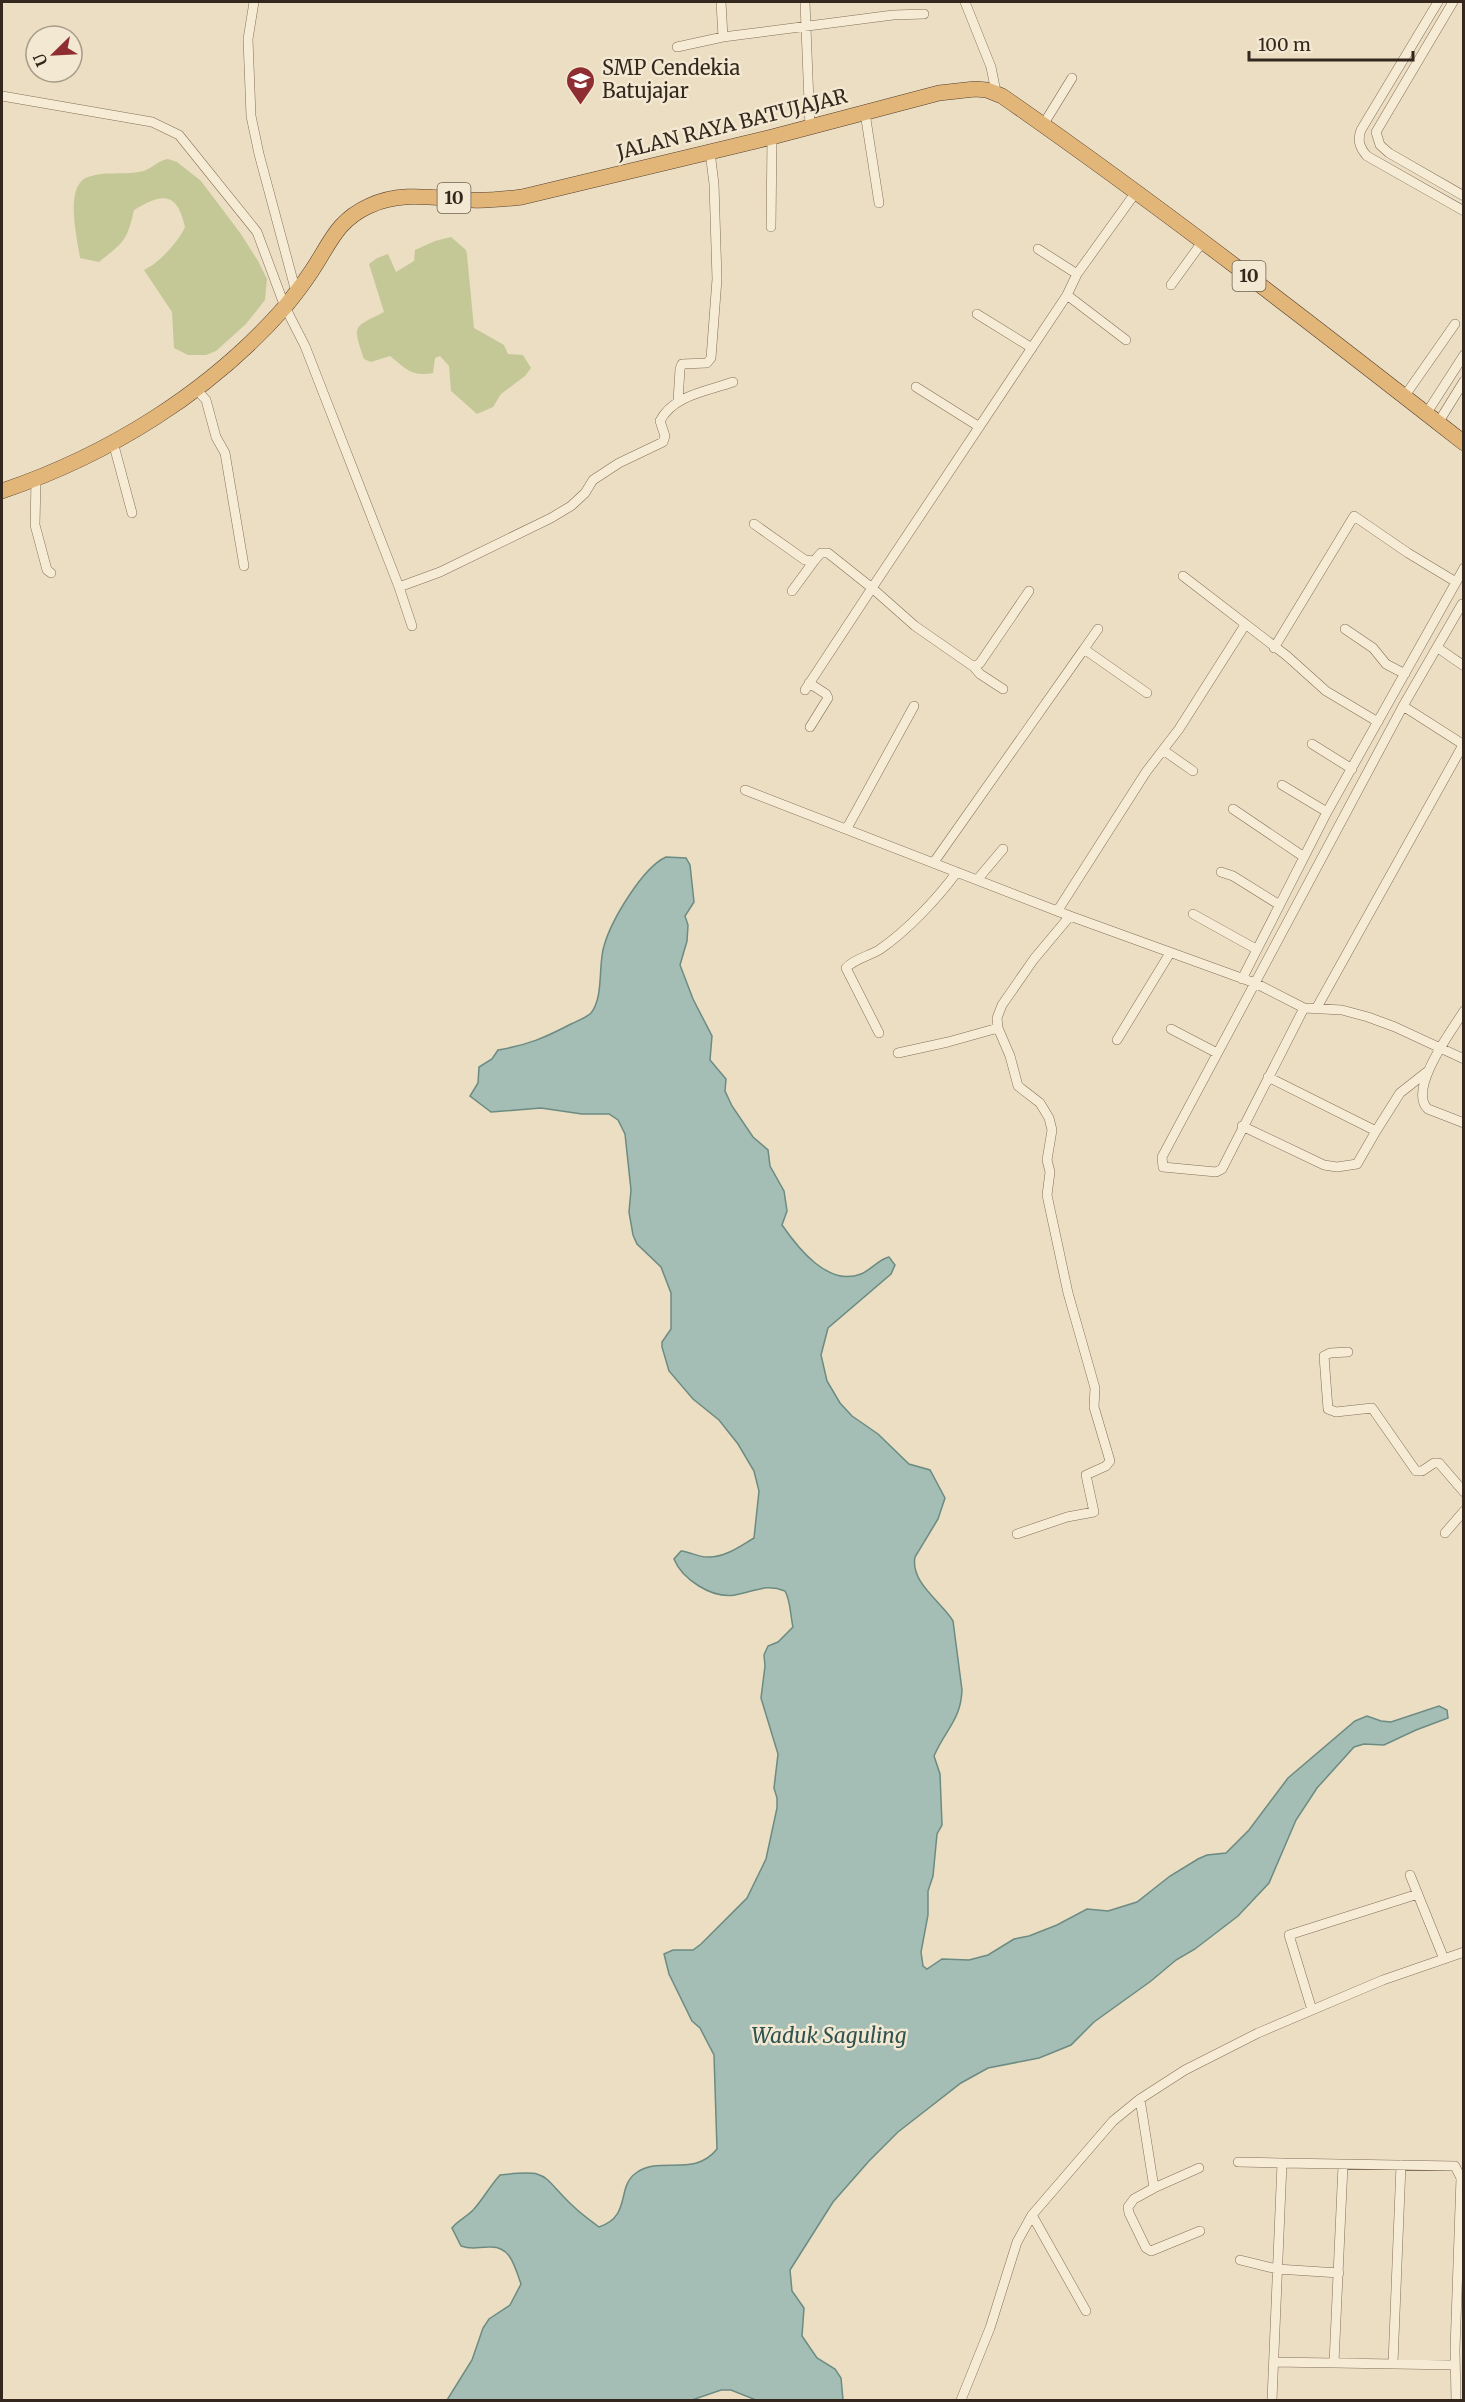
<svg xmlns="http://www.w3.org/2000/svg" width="1465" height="2402" font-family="Merriweather,serif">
	<rect width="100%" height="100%" fill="#ebdec2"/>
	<path fill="#c4c897" d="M168,159L177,162L201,181L241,234L258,261L267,279L265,300L246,324L216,351L206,355H188L174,348L172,312L144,270C158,264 179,241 185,227C177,191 162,193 134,210C127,241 124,242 99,262L80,258C77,238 64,185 88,177C105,171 123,175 139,172C150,171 156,161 168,159Z
		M451,237L466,250L467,255L474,328L504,345L508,354L523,355L531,368L525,376L501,394L493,407L477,414L451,391L449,366L440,356L435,358L433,373C412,377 406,369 390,356L371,362L364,359C352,324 353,328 384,312L369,264L377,258L388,254L396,272L414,261L415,250L435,241Z"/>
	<path fill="#a4beb5" stroke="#6c8b82" stroke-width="1.5" d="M666,857L686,858L690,865L694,902L685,916L688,925L687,941L680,965L693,999L712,1036L710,1060L726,1079L725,1091L732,1106L753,1137L768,1150L770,1166L784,1191L787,1211L782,1225C798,1248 828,1287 861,1274C871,1270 879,1259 889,1257L895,1265L891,1274L828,1328L821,1355L827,1381L840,1403L852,1416L878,1434L909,1464L930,1470L945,1498L938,1519L915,1557C910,1583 942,1602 953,1621L962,1690C961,1720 945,1730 934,1756L940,1774L942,1825L937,1834L933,1876L928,1891V1915L921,1952L923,1966L927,1969L942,1959L969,1960L988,1955L1014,1939L1029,1936L1057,1925L1087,1909L1108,1911L1137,1902L1170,1876L1198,1859L1207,1855L1226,1853L1249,1830L1288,1778L1355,1721L1367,1716L1381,1721L1391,1722L1439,1706L1447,1710L1448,1718L1416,1730L1384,1745L1364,1744L1354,1747L1317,1788L1296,1820L1269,1883L1238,1916L1195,1949L1176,1960L1151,1981L1094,2022L1071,2045L1039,2058L988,2068L961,2083L898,2132L869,2161L833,2202L790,2270L792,2291L804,2308L802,2336L817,2358L835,2369L841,2378L843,2400H756L731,2390H721L692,2400H447L472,2360L483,2328L489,2319L510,2305L521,2284C515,2268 511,2245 489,2247C478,2247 472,2250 461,2246L452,2228C458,2220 467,2217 474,2209C483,2199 490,2186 500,2175C551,2169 540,2175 573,2206C581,2214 590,2220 599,2227C632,2216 616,2187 636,2173C661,2155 694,2178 717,2149L714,2055L700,2028L692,2021L669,1974L664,1954L673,1950H693L701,1944L747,1898L766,1859L777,1808V1798L774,1788L778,1754L761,1698L765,1666L764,1655L768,1646L778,1642L793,1627C790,1614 791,1602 785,1591C765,1583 754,1592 735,1595C712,1599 682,1579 674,1559L681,1551C691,1552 700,1558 709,1557C726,1557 740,1546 754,1538L759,1491L754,1471L738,1444L719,1420L693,1399L669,1371L662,1347V1342L671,1329V1293L661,1267L637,1244L633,1235L629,1212L631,1190L625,1134L618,1120L609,1114H582L541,1108L491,1112L470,1096L478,1083L479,1067L492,1059L498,1050C528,1045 544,1038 571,1024C577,1021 586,1018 591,1013C604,997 598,964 604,946C611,921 642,868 666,857Z"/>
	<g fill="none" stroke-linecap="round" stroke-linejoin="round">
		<defs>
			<path id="minor" d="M254,2L248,39L251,116L259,154L296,292
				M721,2L723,37
				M805,2L810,128
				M965,2L991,67L996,92
				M1438,2L1361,130C1357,141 1360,148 1367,156L1464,211
				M1453,2L1376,132L1380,145L1389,153L1464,196
				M677,47L723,37L893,15L924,14
				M2,96L152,122L179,135L257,232L285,307L305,346L319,382L399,587L412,626
				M865,113L879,203
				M1043,125L1072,78
				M771,227L772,137
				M1038,249L1077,274
				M1171,285L1203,241
				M1067,295L1126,340
				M977,314L1032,348
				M916,387L978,426
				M196,389L206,400L216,437L225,453L244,566
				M1404,397L1455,324
				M678,401L680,369L682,364L707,363L711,358L717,279L714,184L710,152
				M1426,414L1464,355
				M1438,423L1464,381
				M113,442L132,513
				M36,480L35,525L47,570L51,573
				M754,524L805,560L814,561L821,553H828L872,588L805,690
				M1183,576L1287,656L1326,691L1378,722
				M399,587L440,572L551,518L571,506L585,493L593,480L619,463L663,442L665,436L660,421C673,395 708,391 733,382
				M792,591L814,561
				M1029,591L980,663L974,667L915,626L872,588L1067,295L1077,274L1136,192
				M1345,629L1373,648L1386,664L1405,674
				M1274,648L1354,516L1408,553L1456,582
				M1438,648L1464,666
				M1084,649L1098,629
				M974,667L980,674L1003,689
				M809,683L826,694L828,698L810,727
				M1403,706L1464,745
				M1312,744L1352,769
				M1163,750L1193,771
				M1282,785L1327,812
				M745,790L1070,916L1255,983L1304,1008L1342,1010L1368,1017L1395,1027L1464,1059
				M1233,809L1304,857
				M847,828L914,706
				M934,862L1084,649L1147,693
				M1221,872L1233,876L1278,904
				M977,880L1003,849
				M1058,910L1146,772L1179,729L1245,625
				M1193,914L1256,949
				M1242,979L1327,812L1464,568
				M1304,1008L1222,1169L1216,1172L1163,1167L1162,1157L1403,706L1462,604
				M1316,1009L1463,745
				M1464,1011C1452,1030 1407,1090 1428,1109L1464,1123
				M1171,1029L1217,1053
				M879,1033L846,968C854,959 869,956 879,950C907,931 937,899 957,872
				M1117,1040L1170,953
				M898,1053L948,1042L998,1028
				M1242,1126L1324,1165L1337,1167L1357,1164L1376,1131L1268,1077
				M1376,1131L1400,1093L1428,1071
				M1348,1352L1330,1353L1324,1356L1328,1409L1336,1412L1372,1408L1416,1471H1422L1434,1463H1439L1464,1492
				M1445,1533L1464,1511
				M1017,1534L1067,1517L1094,1512L1086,1475L1106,1466L1110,1461L1094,1407L1095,1388L1068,1293L1047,1195L1050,1172L1047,1160L1052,1130L1049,1118L1040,1103L1018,1086L1010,1056L998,1028L997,1018L1002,1005L1034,959L1070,916
				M1410,1875L1444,1959
				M1312,2010L1289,1935L1418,1894
				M1140,2099L1154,2188L1199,2168
				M1238,2162L1282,2163
				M1154,2188L1134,2199L1128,2207L1129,2213L1146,2248L1151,2251L1200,2231
				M1032,2215L1086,2311
				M1240,2260L1277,2269L1339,2273
				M1274,2362L1455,2365
				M1334,2363L1343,2165
				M1393,2363L1401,2165
				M961,2400L990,2328L1017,2242L1032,2215L1113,2121L1140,2099L1185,2070L1258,2033L1383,1980L1464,1952
				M1272,2400L1282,2163L1455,2166L1461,2178L1455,2350L1456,2400"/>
			<path id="trunk" d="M2,491C108,455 209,393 284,308C293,297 303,284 311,272C330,244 336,221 369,206C402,190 438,199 472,200C489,201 505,199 522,197L772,137L939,93L975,89L987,90L1002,96C1160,206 1312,324 1464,443"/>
		</defs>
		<use href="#minor" stroke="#846f5a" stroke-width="10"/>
		<use href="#trunk" stroke="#523e2e" stroke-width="16"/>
		<use href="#minor" stroke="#f6ebd5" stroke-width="9"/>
		<use href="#trunk" stroke="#e2b679" stroke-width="15"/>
	</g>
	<defs>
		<symbol id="school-pin" viewBox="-11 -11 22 30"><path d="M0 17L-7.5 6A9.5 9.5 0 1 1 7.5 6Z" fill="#8f2e32" stroke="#f3e8d1"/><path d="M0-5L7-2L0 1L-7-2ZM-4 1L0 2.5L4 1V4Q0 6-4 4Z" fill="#fff"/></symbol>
	</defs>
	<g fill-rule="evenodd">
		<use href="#school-pin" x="564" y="64" width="33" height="45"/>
	</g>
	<g text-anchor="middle" stroke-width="5" stroke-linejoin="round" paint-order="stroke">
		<g fill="#f3e8d1" stroke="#6d6254" stroke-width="1.5">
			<rect x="437.5" y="183" width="33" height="30" rx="4.5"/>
			<rect x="1232.5" y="261" width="33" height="30" rx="4.5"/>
		</g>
		<g font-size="18" font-weight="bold" fill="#34281e">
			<text x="454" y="204">10</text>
			<text x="1249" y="282">10</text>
		</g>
		<g font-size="20" fill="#34281e" stroke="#f3e8d1" text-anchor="start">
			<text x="602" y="75">SMP Cendekia<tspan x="602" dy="23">Batujajar</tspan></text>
		</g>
		<g font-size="20" fill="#34281e" stroke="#f3e8d1">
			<text transform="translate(732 124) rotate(-14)" y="7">JALAN RAYA BATUJAJAR</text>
		</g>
		<g font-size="21" font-style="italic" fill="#2e5350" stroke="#f3e8d1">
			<text x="829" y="2043">Waduk Saguling</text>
		</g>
	</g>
	<rect width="1465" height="2402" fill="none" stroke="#34281e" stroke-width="6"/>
	<g transform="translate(54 54) rotate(246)"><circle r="28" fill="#f3e8d1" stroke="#a79b89" stroke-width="1.5"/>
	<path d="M0-4.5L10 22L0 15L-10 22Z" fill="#8f2e32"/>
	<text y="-9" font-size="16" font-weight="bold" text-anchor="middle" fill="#34281e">U</text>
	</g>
	<path d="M1249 51v9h164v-9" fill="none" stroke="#34281e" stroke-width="3"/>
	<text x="1258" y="51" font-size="18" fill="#34281e" stroke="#f3e8d1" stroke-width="4.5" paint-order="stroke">100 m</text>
</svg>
